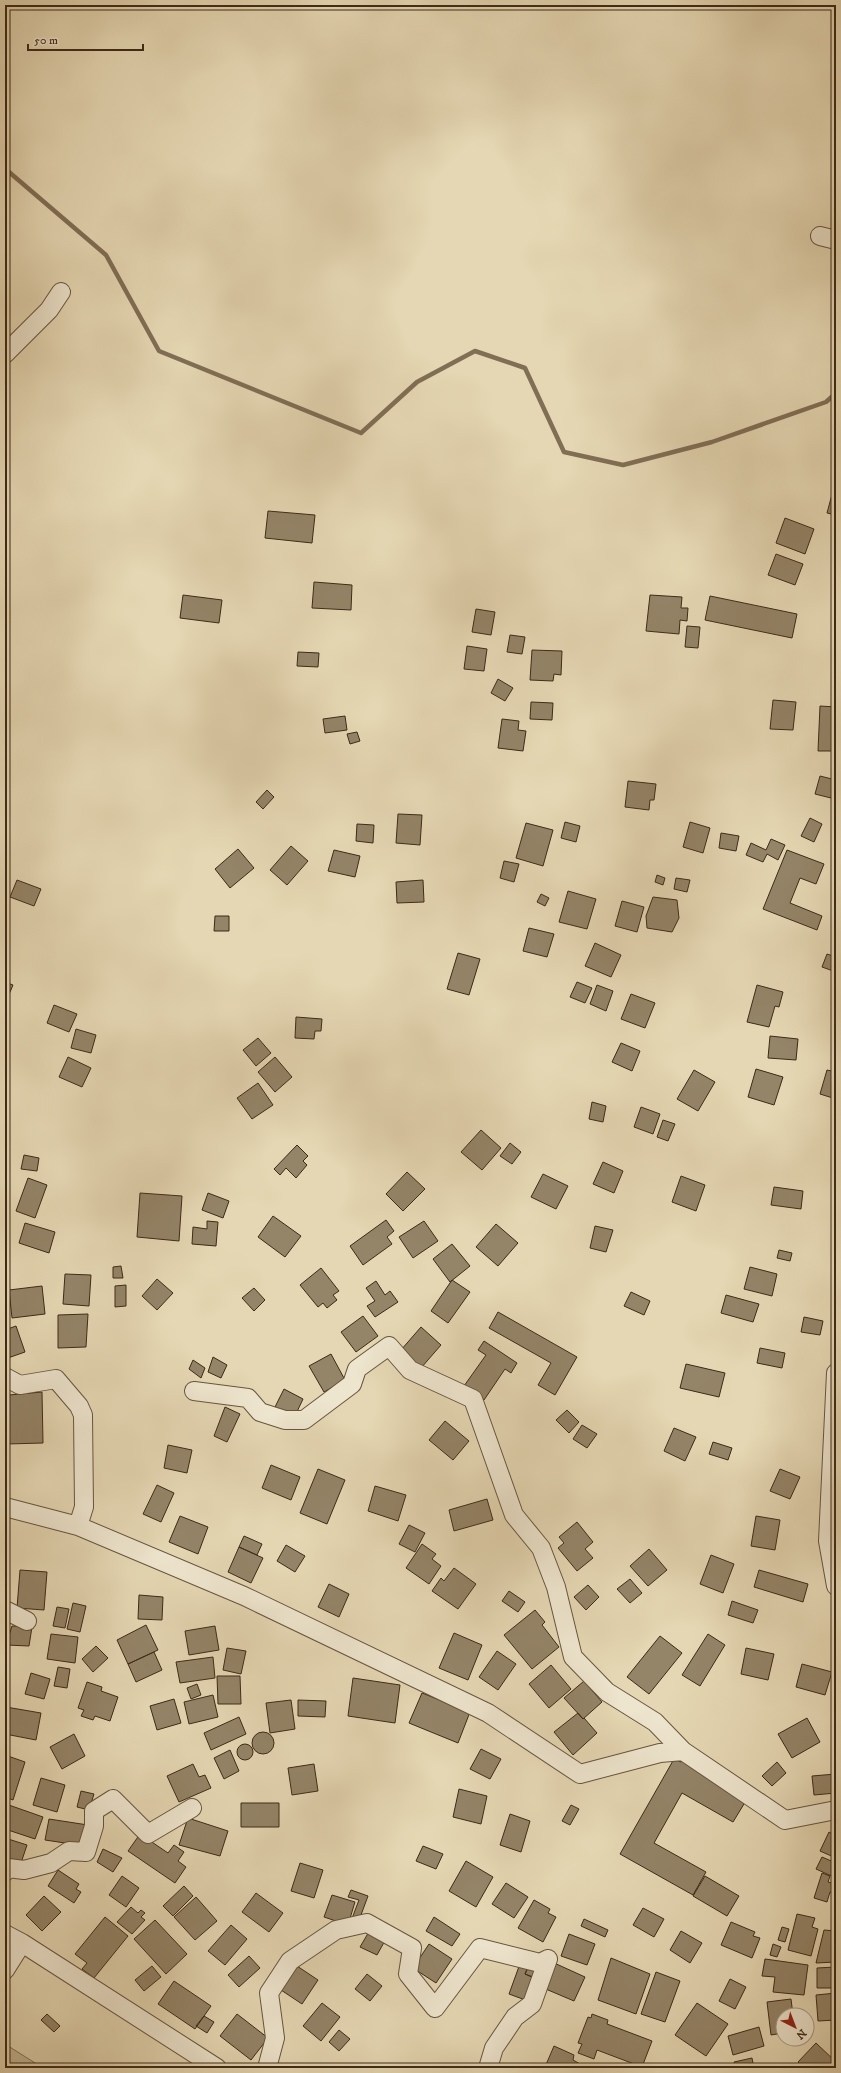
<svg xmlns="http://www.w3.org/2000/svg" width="841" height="2073" font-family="'IM FELL DW Pica',serif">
	<rect width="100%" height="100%" fill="#e5d7b3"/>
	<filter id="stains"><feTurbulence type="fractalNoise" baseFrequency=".005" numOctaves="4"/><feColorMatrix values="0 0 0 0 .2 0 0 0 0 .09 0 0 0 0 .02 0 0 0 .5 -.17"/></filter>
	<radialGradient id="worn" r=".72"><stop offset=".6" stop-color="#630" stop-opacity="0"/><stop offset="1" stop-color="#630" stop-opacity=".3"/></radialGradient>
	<path fill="#c8ba98" stroke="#827258" d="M5,2044L43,2068H5Z"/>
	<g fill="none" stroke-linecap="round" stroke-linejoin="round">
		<path stroke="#806e55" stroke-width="4.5" d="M5,171L9,172L106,255L159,351L361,433L417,382L475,351L525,368L564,452L623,465L712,442L826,402L836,393"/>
	</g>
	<path fill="#948468" stroke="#3d2a17" d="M834,487L836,488V515L827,513Z
		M268,511L315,515L312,543L265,538Z
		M785,518L814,529L805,554L776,543Z
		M776,554L803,564L795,585L768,575Z
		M314,582L352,585L351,610L312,608Z
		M183,595L222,600L219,623L180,618Z
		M650,595L682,597L681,608H688L687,621L680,620L679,634L646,631Z
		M710,596L797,614L792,638L705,620Z
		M476,609L495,612L491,635L472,632Z
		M687,626L700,627L698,648L685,647Z
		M510,635L525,637L522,654L507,652Z
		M467,646L487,649L484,671L464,669Z
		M532,650L562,651L561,675L554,674L553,681L530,680Z
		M298,652L319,653L318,667L297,666Z
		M498,679L513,688L505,701L491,693Z
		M773,700L796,702L793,730L770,729Z
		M531,702L553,703L552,720L530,719Z
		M820,706L836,707V751H818Z
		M345,716L347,730L325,733L323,719Z
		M502,719L519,721L518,730L526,731L523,751L498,748Z
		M357,732L360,741L350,744L347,734Z
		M820,776L836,780L831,798L815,794Z
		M628,781L656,784L654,800H650L649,810L625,807Z
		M267,790L274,797L263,809L256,802Z
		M398,814L422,815L420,845L396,843Z
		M810,818L822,824L814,842L801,836Z
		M565,822L580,826L576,842L561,838Z
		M690,822L710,828L703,853L683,847Z
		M526,823L553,830L543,866L516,858Z
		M357,824L374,825L373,843L356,841Z
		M721,833L739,836L736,851L719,848Z
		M771,839L785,845L778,860L767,854L763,862L746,855L751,843L766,850Z
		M291,846L308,861L287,885L270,870Z
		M238,849L254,868L230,888L215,869Z
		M334,850L360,856L355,877L328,871Z
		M787,850L824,864L816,884L800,878L790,903L822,916L817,930L763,909Z
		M504,861L519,864L514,882L500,878Z
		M657,875L665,878L663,885L655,882Z
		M676,878L690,880L687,892L674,889Z
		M17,880L41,889L34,906L10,897Z
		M423,880L424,902L397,903L396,882Z
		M568,891L596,899L587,929L559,922Z
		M541,894L549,898L545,906L537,902Z
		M653,897L677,900L679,918L672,932L647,928L646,916Z
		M622,901L644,907L637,932L615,926Z
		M836,903V935L832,934Z
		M215,916H229V931H214Z
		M529,928L554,934L547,957L523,951Z
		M595,943L621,955L611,977L585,966Z
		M458,953L480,959L469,995L447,989Z
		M827,954L836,957V972L822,967Z
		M5,982L13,985L5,1004Z
		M577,982L592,988L585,1003L570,997Z
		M597,985L613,991L606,1011L590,1004Z
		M757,985L783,992L779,1007L775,1006L769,1027L747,1022Z
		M631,994L655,1003L645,1028L621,1019Z
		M54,1005L77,1014L69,1032L47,1023Z
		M296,1017L322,1019L321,1031H315L314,1039L295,1038Z
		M76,1029L96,1035L91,1053L71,1048Z
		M836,1031V1044L833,1043Z
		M770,1036L798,1039L796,1060L768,1058Z
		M258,1038L271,1053L256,1066L243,1050Z
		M621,1043L640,1051L632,1071L612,1062Z
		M68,1057L91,1068L82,1087L59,1077Z
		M275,1057L292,1077L275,1092L258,1072Z
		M756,1069L783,1077L774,1105L748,1097Z
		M694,1070L715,1082L698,1111L677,1099Z
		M827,1070L836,1072V1099L820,1094Z
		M258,1083L273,1105L252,1119L237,1098Z
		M592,1102L606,1106L603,1122L589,1119Z
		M641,1107L660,1114L653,1134L634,1127Z
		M663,1120L675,1124L668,1141L657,1137Z
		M481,1130L501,1148L482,1170L461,1152Z
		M510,1143L521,1152L512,1164L500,1156Z
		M297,1145L308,1156L303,1161L307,1165L296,1178L286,1168L280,1175L274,1169Z
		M24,1155L39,1158L37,1171L21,1169Z
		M603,1162L623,1171L614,1193L593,1184Z
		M407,1172L425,1189L403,1211L386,1194Z
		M543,1174L568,1186L556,1209L531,1197Z
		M681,1176L705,1185L696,1211L672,1202Z
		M28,1178L47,1185L35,1218L16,1211Z
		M774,1187L803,1191L801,1209L771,1205Z
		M140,1193L182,1196L179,1241L137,1237Z
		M208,1193L229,1201L223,1218L202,1210Z
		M273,1216L301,1236L285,1257L258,1237Z
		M386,1220L394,1231L387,1237L392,1244L363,1265L350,1246Z
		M207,1221L218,1222L216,1246L192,1244L193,1227L207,1229Z
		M424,1221L438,1241L413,1258L399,1237Z
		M25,1223L55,1232L49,1253L19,1243Z
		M496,1224L518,1243L498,1266L476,1247Z
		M595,1226L613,1230L606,1252L590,1248Z
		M452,1244L470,1266L450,1282L433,1259Z
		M779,1250L792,1253L790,1261L777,1258Z
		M121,1266L123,1278H113V1267Z
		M750,1267L777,1274L772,1296L744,1289Z
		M321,1268L339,1291L333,1295L337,1300L327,1308L323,1303L318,1307L300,1285Z
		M65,1274L91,1275L89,1306L63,1304Z
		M157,1279L173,1293L157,1310L142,1296Z
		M452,1280L470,1292L448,1323L431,1311Z
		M376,1281L385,1295L390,1291L398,1302L375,1317L367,1306L375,1301L366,1288Z
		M126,1285V1306L115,1307V1286Z
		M42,1286L45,1314L12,1318L9,1290Z
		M254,1288L265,1300L254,1311L242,1298Z
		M631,1292L650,1301L644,1315L624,1306Z
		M726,1295L759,1304L753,1322L721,1313Z
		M498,1312L577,1357L555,1395L538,1385L551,1363L489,1328Z
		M88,1314L86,1347L58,1348V1315Z
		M363,1316L378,1336L356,1352L341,1332Z
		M804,1317L823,1321L820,1335L801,1332Z
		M16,1326L25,1352L5,1359V1330Z
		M421,1327L441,1345L421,1368L401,1350Z
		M484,1341L517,1363L511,1373L505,1369L484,1400L464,1386L486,1355L478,1350Z
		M760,1348L785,1353L782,1368L757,1363Z
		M331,1354L345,1380L324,1392L309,1366Z
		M213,1357L227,1365L221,1378L208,1372Z
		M193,1360L205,1368L201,1378L189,1369Z
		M686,1364L725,1373L719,1397L680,1388Z
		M284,1389L303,1399L294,1418L274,1409Z
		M42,1392L43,1443L7,1444L9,1395Z
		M225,1407L240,1414L227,1442L214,1436Z
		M567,1410L579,1422L569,1433L556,1420Z
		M445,1421L469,1441L453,1460L429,1440Z
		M582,1425L597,1434L587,1448L573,1439Z
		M674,1428L696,1437L685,1461L664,1451Z
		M713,1442L732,1448L728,1460L709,1454Z
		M168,1445L192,1450L187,1473L164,1468Z
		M271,1465L300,1477L291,1500L262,1488Z
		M318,1469L345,1480L327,1524L300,1513Z
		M780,1469L800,1477L790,1499L770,1491Z
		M157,1485L174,1493L161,1522L143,1514Z
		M375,1486L406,1495L398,1521L368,1511Z
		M487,1499L493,1520L454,1531L449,1510Z
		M180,1516L208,1527L198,1554L169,1542Z
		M756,1516L780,1520L775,1550L751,1546Z
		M577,1522L593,1542L585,1549L593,1558L577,1571L558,1548L564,1543L559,1537Z
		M409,1525L425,1533L415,1552L399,1544Z
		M244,1536L262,1544L257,1555L239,1547Z
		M422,1544L436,1554L432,1559L441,1566L429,1584L406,1568Z
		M286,1545L305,1556L295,1572L277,1561Z
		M239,1547L263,1558L251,1583L228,1572Z
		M649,1549L667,1570L648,1586L630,1566Z
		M711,1555L734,1564L723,1593L700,1584Z
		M454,1568L476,1584L458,1609L432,1591L441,1578L444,1581Z
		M20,1570L47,1572L44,1610L17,1608Z
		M759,1570L808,1584L803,1602L754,1587Z
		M630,1579L642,1593L630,1603L617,1589Z
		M329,1584L349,1594L339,1617L318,1607Z
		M588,1585L599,1597L586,1610L574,1597Z
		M509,1591L525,1602L518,1612L502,1601Z
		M139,1595L163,1597L162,1620L138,1619Z
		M732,1601L758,1610L753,1623L728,1615Z
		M73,1603L86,1606L80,1632L67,1629Z
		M57,1607L69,1609L65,1628L53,1626Z
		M535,1610L545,1622L542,1625L559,1647L532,1669L504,1635Z
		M146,1625L158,1650L128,1664L117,1640Z
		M12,1626L32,1627L29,1646L6,1645Z
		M215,1626L219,1650L189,1655L185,1631Z
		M454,1633L482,1645L468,1680L439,1668Z
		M51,1634L78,1637L75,1663L47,1659Z
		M708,1634L725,1645L700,1686L682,1675Z
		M660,1636L682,1653L649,1694L627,1677Z
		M96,1646L108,1658L93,1672L82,1659Z
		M227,1648L246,1651L241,1674L223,1670Z
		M746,1648L774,1654L768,1680L741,1674Z
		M497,1651L516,1664L498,1690L479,1677Z
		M154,1652L162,1670L136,1682L128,1664Z
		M213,1657L215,1678L180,1683L176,1662Z
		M802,1664L832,1672L825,1695L796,1687Z
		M551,1665L571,1689L549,1708L529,1684Z
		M58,1667L70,1669L67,1688L54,1686Z
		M31,1673L50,1679L44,1699L25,1694Z
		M217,1676H240L241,1704H218Z
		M353,1678L400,1685L395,1723L348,1716Z
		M584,1681L602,1702L583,1719L564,1698Z
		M87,1682L102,1687L101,1691L118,1697L110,1721L95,1716L93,1720L81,1716L84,1710L78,1708Z
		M197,1684L201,1695L191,1699L187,1688Z
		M422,1693L470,1712L458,1743L409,1723Z
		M213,1695L218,1717L189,1724L184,1702Z
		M174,1699L181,1723L157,1730L150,1706Z
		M291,1700L295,1729L270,1733L266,1703Z
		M298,1700L326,1701L325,1717L298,1716Z
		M6,1707L41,1713L36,1740L5,1734Z
		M578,1713L583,1719L584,1718L597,1733L573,1755L554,1732Z
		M239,1717L246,1734L211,1750L204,1733Z
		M807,1718L820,1742L792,1758L778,1734Z
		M252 1743a11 11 0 1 1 22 0a11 11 0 1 1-22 0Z
		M74,1734L85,1756L62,1769L50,1747Z
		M237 1752a8 8 0 1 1 16 0a8 8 0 1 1-16 0Z
		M481,1749L501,1759L490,1779L470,1769Z
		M230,1750L239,1771L224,1779L214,1758Z
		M687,1751L747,1799L733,1822L682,1793L654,1843L706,1872L693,1895L620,1854L674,1759L681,1762Z
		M5,1755L25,1762L13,1800L5,1797Z
		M777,1762L786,1773L772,1786L762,1776Z
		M193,1764L199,1777L205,1775L211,1788L179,1802L167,1776Z
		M314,1764L318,1791L292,1795L288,1768Z
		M836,1774V1793L814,1795L812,1776Z
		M41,1778L65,1785L57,1812L33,1805Z
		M459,1789L487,1796L481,1824L453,1817Z
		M81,1791L94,1794L89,1810L77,1807Z
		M241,1803H279V1827H241Z
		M6,1804L43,1817L35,1839L5,1829Z
		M571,1805L579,1809L570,1825L562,1821Z
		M510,1814L530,1821L521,1852L500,1845Z
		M188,1818L228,1831L220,1856L179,1845Z
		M49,1819L88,1825L85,1846L45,1840Z
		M829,1832L836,1836V1858L820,1851Z
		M140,1834L168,1853L174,1845L184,1852L178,1861L186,1867L175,1883L128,1851Z
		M5,1838L27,1845L21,1863L5,1858Z
		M423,1846L443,1854L436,1869L416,1861Z
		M103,1849L122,1858L113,1872L97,1862Z
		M822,1857L836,1863V1878L816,1869Z
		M466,1861L493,1877L476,1907L449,1891Z
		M300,1863L323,1870L314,1898L291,1891Z
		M58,1870L79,1884L76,1889L81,1892L74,1903L48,1886Z
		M822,1873L830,1876L828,1882L836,1884V1894L830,1892L827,1902L814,1898Z
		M122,1876L139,1888L126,1907L109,1895Z
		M705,1876L739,1896L727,1916L693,1896Z
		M506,1883L528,1897L514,1918L492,1904Z
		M184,1886L193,1896L173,1916L163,1906Z
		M351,1890L368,1896L358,1923L351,1921L359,1900L348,1897Z
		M256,1893L283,1913L269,1932L242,1912Z
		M332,1895L355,1902L348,1925L324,1917Z
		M44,1896L61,1912L42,1931L26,1915Z
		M196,1897L217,1921L195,1940L174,1917Z
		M534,1900L550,1909L548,1913L556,1917L543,1942L518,1928Z
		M131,1907L138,1913L141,1910L145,1913L141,1917L145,1920L132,1934L117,1922Z
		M643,1908L664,1919L654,1937L633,1925Z
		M797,1914L815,1918L812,1927L818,1929L811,1956L788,1950Z
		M105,1917L128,1936L94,1978L82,1969L87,1963L75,1954Z
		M434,1917L460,1934L452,1946L426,1931Z
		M584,1919L608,1930L605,1937L581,1926Z
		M155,1920L187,1954L166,1974L134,1939Z
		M731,1922L755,1932L753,1936L760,1938L752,1958L721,1945Z
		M231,1925L247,1939L225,1965L208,1951Z
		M782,1927L789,1929L785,1942L778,1940Z
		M370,1930L387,1937L377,1955L360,1947Z
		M824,1930L836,1931V1962L816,1963Z
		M681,1931L702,1943L690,1963L670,1950Z
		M569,1934L595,1944L587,1965L561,1956Z
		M429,1944L452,1959L436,1983L413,1968Z
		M773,1944L781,1947L777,1957L770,1955Z
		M249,1956L260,1968L239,1987L228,1975Z
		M611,1958L650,1974L636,2014L598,2000Z
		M765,1959L808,1965L804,1995L773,1992L775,1977L762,1976Z
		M521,1961L529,1964L525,1974L536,1979L528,2001L509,1994Z
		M552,1962L585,1977L574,2001L541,1987Z
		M294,1964L318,1980L302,2004L278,1988Z
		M530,1964L540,1968L536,1978L525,1974Z
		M152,1966L161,1977L144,1991L135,1980Z
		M836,1967V1988H817V1968Z
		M656,1972L680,1981L665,2022L641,2014Z
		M367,1974L382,1986L370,2001L355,1989Z
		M730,1979L746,1987L735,2009L719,2001Z
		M174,1981L211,2006L195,2029L158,2004Z
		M836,1993V2020L818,2021L816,1995Z
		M791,1999L793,2015H783V2033L771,2035L767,2002Z
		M322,2003L340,2017L321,2041L303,2026Z
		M697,2003L728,2024L706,2056L675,2035Z
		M47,2014L60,2026L54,2032L41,2020Z
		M237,2014L268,2038L251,2060L220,2036Z
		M592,2014L608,2020L607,2024L652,2041L642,2067L597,2050L594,2059L578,2053L582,2044L578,2043L588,2017L591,2018Z
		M204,2016L214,2022L207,2033L196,2026Z
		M759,2027L764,2046L733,2055L728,2036Z
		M339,2030L350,2039L339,2051L329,2042Z
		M816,2043L836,2062V2068H804L798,2062Z
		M554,2046L574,2055L573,2060L582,2065L580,2068L545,2067Z
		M752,2058L754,2068H736L734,2062Z"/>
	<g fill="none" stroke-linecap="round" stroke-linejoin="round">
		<defs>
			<path id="street" d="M820,236L836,240
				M5,354L49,310L61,292
				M836,1373L828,1541L836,1586
				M5,1377L20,1385L56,1379L79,1406L83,1415L84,1507L78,1526
				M194,1391L248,1398L260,1412L285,1420H304L352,1384L357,1369L389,1346L410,1370L473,1399L514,1515L541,1548L556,1587L573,1657L607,1692L655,1722L683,1751
				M5,1507L78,1526L244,1596L488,1713L580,1774L660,1753L683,1751L785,1820L836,1810
				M5,1610L27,1621
				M5,1872L8,1868L24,1870L51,1863L69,1851L86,1852L94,1826V1811L113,1799L148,1834L192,1808
				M5,1934L22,1943L217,2068
				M5,1970L22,1943
				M267,2068L275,2038L269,1993L290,1961L336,1930L367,1923L412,1948L408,1974L435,2008L480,1948L540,1963L548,1959
				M488,2068L494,2048L515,2017L532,2004L548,1959"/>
		</defs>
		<use href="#street" stroke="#67553e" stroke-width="20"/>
		<use href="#street" stroke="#eee5ce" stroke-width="18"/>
	</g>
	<rect width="841" height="2073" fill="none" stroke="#e5d7b3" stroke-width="20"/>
	<rect x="6" y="6" width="829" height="2061" fill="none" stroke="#3d2a17" stroke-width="2"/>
	<rect x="10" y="10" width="821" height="2053" fill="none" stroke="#3d2a17"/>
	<g transform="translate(795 2027) rotate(138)"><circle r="19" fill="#eee5ce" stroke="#a79a85"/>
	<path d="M0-3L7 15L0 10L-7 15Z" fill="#8f2418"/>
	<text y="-6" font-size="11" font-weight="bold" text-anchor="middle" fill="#3d2a17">N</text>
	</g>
	<path d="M28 44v6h115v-6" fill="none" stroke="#3d2a17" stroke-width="2"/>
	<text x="34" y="44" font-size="12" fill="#3d2a17" stroke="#eee5ce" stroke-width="3" paint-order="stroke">50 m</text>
	<rect width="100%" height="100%" filter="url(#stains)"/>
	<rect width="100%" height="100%" fill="url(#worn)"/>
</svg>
